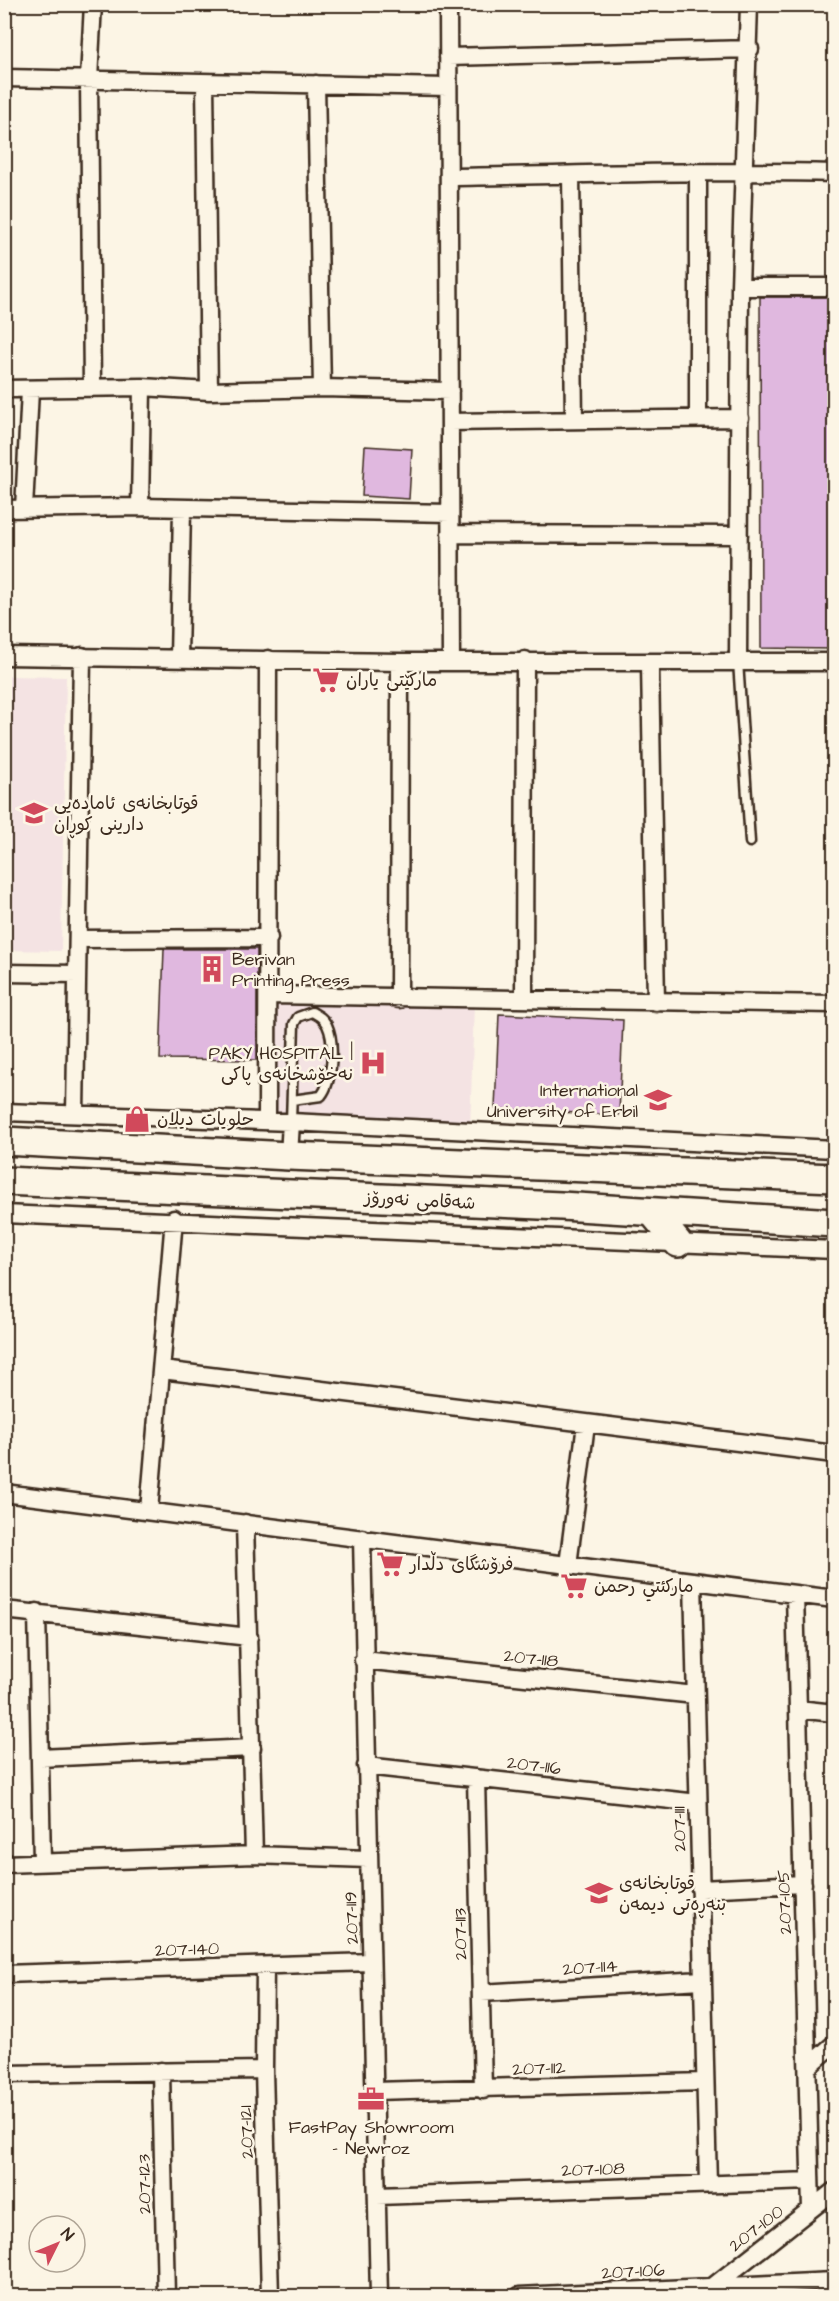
<svg xmlns="http://www.w3.org/2000/svg" width="839" height="2301" font-family="'Architects Daughter','Playpen Sans Arabic',sans-serif">
	<rect width="100%" height="100%" fill="#fcf5e5"/>
	<filter id="ink" filterUnits="userSpaceOnUse"><feTurbulence type="fractalNoise" baseFrequency=".0167" numOctaves="2"/><feDisplacementMap in="SourceGraphic" scale="12" xChannelSelector="R" yChannelSelector="G"/><feConvolveMatrix kernelMatrix="1 2 1 2 8 2 1 2 1" color-interpolation-filters="sRGB"/></filter>
	<g filter="url(#ink)">
		<path fill="#f4e3e3" d="M5,676L66,677L61,951L5,950Z
			M276,1001L474,1003L470,1132L274,1123Z"/>
		<path fill="#e0b8df" stroke="#3b2a1e" stroke-width="1.5" d="M760,297H834V649L761,648Z
			M365,446L412,449L409,499L362,496Z
			M164,949H257V1060L160,1059Z
			M499,1014L623,1020L619,1115L495,1109Z"/>
		<g fill="none" stroke-linecap="round" stroke-linejoin="round">
			<defs>
				<path id="service" d="M738,661L750,842
					M291,1122L294,1024L298,1017L312,1012C319,1016 323,1018 327,1025C335,1042 333,1081 321,1096L292,1100"/>
				<path id="minor" d="M448,4L451,662
					M448,57L750,49
					M4,78L448,87
					M205,83L209,391
					M316,84L322,388
					M571,175L574,420
					M449,177C577,175 706,170 834,173
					M740,287H834
					M92,387L89,79L93,4
					M4,389L142,387L209,391L322,388L450,391
					M698,419V175
					M450,422L740,418
					M140,507L142,387
					M4,509L140,507L450,513
					M24,509L30,390
					M450,534L739,535
					M4,656L400,662H834
					M179,658L182,509
					M738,661L740,287L749,4
					M650,664L656,1002
					M78,939L269,938
					M4,973L77,974
					M269,995L834,1004
					M524,998L525,660
					M399,999L400,662
					M4,1112L291,1122L834,1149
					M75,1114L82,656
					M267,1121L268,659
					M289,1156L291,1122
					M4,1214L834,1250
					M162,1370L834,1454
					M4,1493L834,1599
					M149,1511L174,1219
					M245,1523L254,1855
					M362,1538L379,2296
					M568,1565L586,1424
					M693,1581L708,2184
					M795,1594L811,2209
					M4,1610L249,1637
					M37,1612L42,1862
					M363,1660L695,1695
					M798,1709L834,1713
					M40,1758L252,1748
					M366,1766L698,1803
					M476,1778L483,2090
					M4,1864L254,1855L368,1859
					M700,1889L803,1884
					M265,1966L264,2070L270,2296
					M4,1974L371,1962
					M481,1993L702,1980
					M808,2067L834,2044
					M161,2071L166,2296
					M4,2074L264,2070
					M374,2091L705,2082
					M377,2196L810,2181
					M711,2288L834,2191
					M519,2296L834,2281"/>
				<path id="primary" d="M4,1141L289,1156L834,1178
					M4,1181L561,1206L834,1223
					M652,1212L678,1243"/>
			</defs>
			<use href="#service" stroke="#3b2a1e" stroke-width="13"/>
			<use href="#minor" stroke="#3b2a1e" stroke-width="21"/>
			<use href="#primary" stroke="#3b2a1e" stroke-width="32"/>
			<use href="#service" stroke="#fcf5e5" stroke-width="8"/>
			<use href="#minor" stroke="#fcf5e5" stroke-width="16"/>
			<use href="#primary" stroke="#fcf5e5" stroke-width="27"/>
		</g>
	</g>
	<defs>
		<symbol id="supermarket-bare" viewBox="-9 -9 18 18"><path d="M-6-5.5h2.5l.6 2H6L4.5 2H-2.5L-4.4-4H-6ZM-1.5 3.2a1.3 1.3 0 1 0 .1 0ZM3 3.2a1.3 1.3 0 1 0 .1 0Z" fill="#d1495b" stroke="#fcf5e5" stroke-width="2.5" paint-order="stroke"/></symbol>
		<symbol id="school-bare" viewBox="-9 -9 18 18"><path d="M0-5L7-2L0 1L-7-2ZM-4 1L0 2.5L4 1V4Q0 6-4 4Z" fill="#d1495b" stroke="#fcf5e5" stroke-width="2.5" paint-order="stroke"/></symbol>
		<symbol id="building-bare" viewBox="-9 -9 18 18"><path d="M-4-6H4V6H1V3H-1V6H-4ZM-2.5-4.3h1.7v1.8h-1.7ZM.8-4.3h1.7v1.8H.8ZM-2.5-1h1.7V.8h-1.7ZM.8-1h1.7V.8H.8Z" fill="#d1495b" stroke="#fcf5e5" stroke-width="2.5" paint-order="stroke"/></symbol>
		<symbol id="hospital-bare" viewBox="-9 -9 18 18"><path d="M-5-5h3v3.5h4V-5h3V5h-3V1.5h-4V5h-3Z" fill="#d1495b" stroke="#fcf5e5" stroke-width="2.5" paint-order="stroke"/></symbol>
		<symbol id="university-bare" viewBox="-9 -9 18 18"><path d="M0-5L7-2L0 1L-7-2ZM-4 1L0 2.5L4 1V4Q0 6-4 4Z" fill="#d1495b" stroke="#fcf5e5" stroke-width="2.5" paint-order="stroke"/></symbol>
		<symbol id="shop-bare" viewBox="-9 -9 18 18"><path d="M-5-2.5h2.3a2.7 3.5 0 0 1 5.4 0H5L5.5 6h-11ZM-1.5-2.5h3a1.5 2.3 0 0 0-3 0Z" fill="#d1495b" stroke="#fcf5e5" stroke-width="2.5" paint-order="stroke"/></symbol>
		<symbol id="office-bare" viewBox="-9 -9 18 18"><path d="M-6-3h4V-5.5h4V-3h4V5H-6ZM-1-4.5V-3h2v-1.5ZM-6 0V1H6V0Z" fill="#d1495b" stroke="#fcf5e5" stroke-width="2.5" paint-order="stroke"/></symbol>
	</defs>
	<g fill-rule="evenodd">
		<use href="#supermarket-bare" x="307" y="661" width="38" height="38"/>
		<use href="#school-bare" x="15" y="794" width="38" height="38"/>
		<use href="#building-bare" x="193" y="950" width="38" height="38"/>
		<use href="#hospital-bare" x="354" y="1044" width="38" height="38"/>
		<use href="#university-bare" x="639" y="1081" width="38" height="38"/>
		<use href="#shop-bare" x="118" y="1100" width="38" height="38"/>
		<use href="#supermarket-bare" x="371" y="1545" width="38" height="38"/>
		<use href="#supermarket-bare" x="555" y="1567" width="38" height="38"/>
		<use href="#school-bare" x="580" y="1874" width="38" height="38"/>
		<use href="#office-bare" x="352" y="2080" width="38" height="38"/>
	</g>
	<g text-anchor="middle" stroke-width="5" stroke-linejoin="round" paint-order="stroke">
		<g font-size="18" fill="#3b2a1e" stroke="#fcf5e5" text-anchor="start">
			<text x="346" y="686">مارکێتی یاران</text>
			<text x="54" y="809">قوتابخانەی ئامادەیی<tspan x="54" dy="21">دارینی کوڕان</tspan></text>
			<text x="232" y="965">Berivan<tspan x="232" dy="21">Printing Press</tspan></text>
			<text x="353" y="1059" text-anchor="end">PAKY HOSPITAL |<tspan x="353" dy="21">نەخۆشخانەی پاکی</tspan></text>
			<text x="638" y="1096" text-anchor="end">International<tspan x="638" dy="21">University of Erbil</tspan></text>
			<text x="157" y="1125">حلويات ديلان</text>
			<text x="410" y="1570">فرۆشگای دڵدار</text>
			<text x="594" y="1592">ماركئتي رحمن</text>
			<text x="619" y="1889">قوتابخانەی<tspan x="619" dy="21">بنەڕەتی دیمەن</tspan></text>
			<text x="371" y="2133" text-anchor="middle">FastPay Showroom<tspan x="371" dy="21">- Newroz</tspan></text>
		</g>
		<g font-size="18" fill="#3b2a1e" stroke="#fcf5e5">
			<text transform="translate(420 1200) rotate(3)" y="6">شەقامی نەورۆز</text>
			<text transform="translate(531 1658) rotate(6)" y="6">207-118</text>
			<text transform="translate(534 1765) rotate(7)" y="6">207-116</text>
			<text transform="translate(679 1829) rotate(-91)" y="6">207-111</text>
			<text transform="translate(784 1902) rotate(-92)" y="6">207-105</text>
			<text transform="translate(351 1918) rotate(-92)" y="6">207-119</text>
			<text transform="translate(460 1934) rotate(-91)" y="6">207-113</text>
			<text transform="translate(187 1949) rotate(-2)" y="6">207-140</text>
			<text transform="translate(590 1967) rotate(-4)" y="6">207-114</text>
			<text transform="translate(539 2068) rotate(-2)" y="6">207-112</text>
			<text transform="translate(246 2132) rotate(-92)" y="6">207-121</text>
			<text transform="translate(593 2169) rotate(-2)" y="6">207-108</text>
			<text transform="translate(144 2184) rotate(-91)" y="6">207-123</text>
			<text transform="translate(756 2228) rotate(-38)" y="6">207-100</text>
			<text transform="translate(633 2271) rotate(-3)" y="6">207-106</text>
		</g>
	</g>
	<rect width="839" height="2301" fill="none" stroke="#fcf5e5" stroke-width="24"/>
	<rect x="12" y="12" width="815" height="2277" fill="none" stroke="#3b2a1e" stroke-width="2" filter="url(#ink)"/>
	<g transform="translate(57 2244) rotate(47)"><circle r="28" fill="#fcf5e5" stroke="#afa495" stroke-width="1.5"/>
	<path d="M0-4.5L10 22L0 15L-10 22Z" fill="#d1495b"/>
	<text y="-9" font-size="16" font-weight="bold" text-anchor="middle" fill="#3b2a1e">N</text>
	</g>
</svg>
